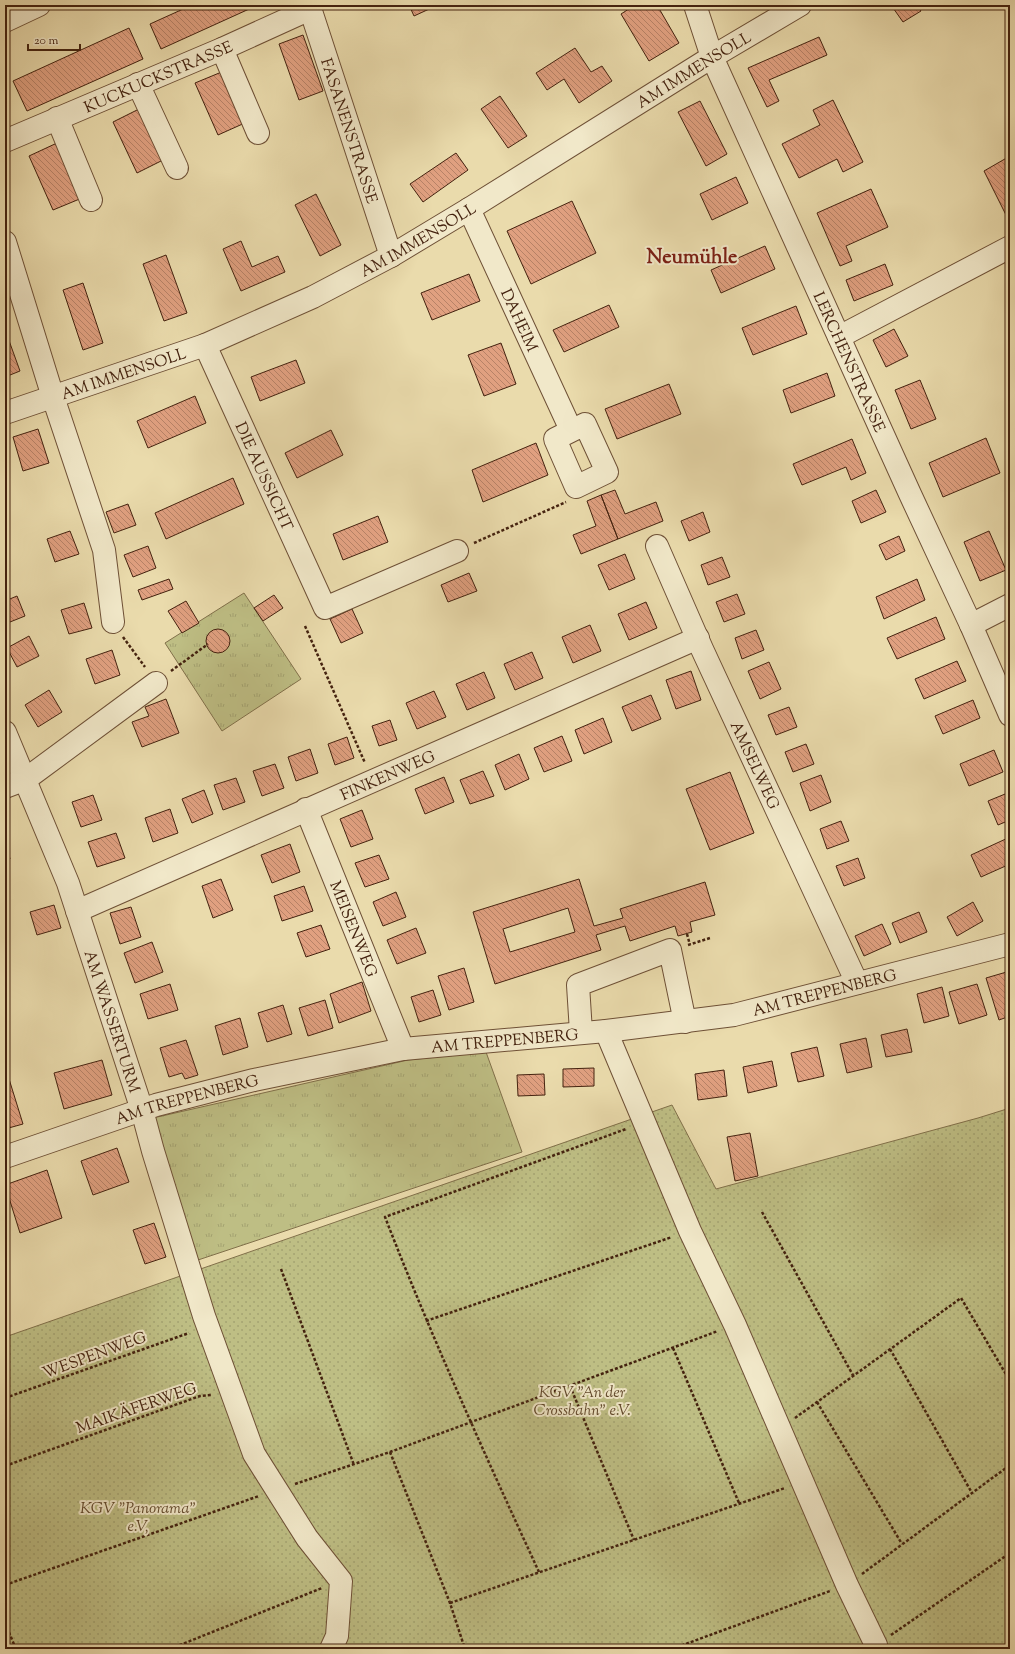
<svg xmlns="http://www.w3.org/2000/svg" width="1015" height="1654" font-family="'Sorts Mill Goudy',serif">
	<defs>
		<pattern id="grass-tufts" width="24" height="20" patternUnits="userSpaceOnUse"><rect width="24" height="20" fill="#bebe84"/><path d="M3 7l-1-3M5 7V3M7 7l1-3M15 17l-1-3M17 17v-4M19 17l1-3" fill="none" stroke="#a4a371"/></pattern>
		<pattern id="park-dots" width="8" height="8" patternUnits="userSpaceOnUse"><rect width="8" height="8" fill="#bebe84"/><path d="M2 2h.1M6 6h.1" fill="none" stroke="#a4a371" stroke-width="1.8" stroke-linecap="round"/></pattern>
		<pattern id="building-back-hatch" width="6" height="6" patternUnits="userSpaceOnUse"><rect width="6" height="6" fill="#e0a080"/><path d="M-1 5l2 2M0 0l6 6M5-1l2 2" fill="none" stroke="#b78267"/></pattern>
	</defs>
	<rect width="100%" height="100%" fill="#eadbac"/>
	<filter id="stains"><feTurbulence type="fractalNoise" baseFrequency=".005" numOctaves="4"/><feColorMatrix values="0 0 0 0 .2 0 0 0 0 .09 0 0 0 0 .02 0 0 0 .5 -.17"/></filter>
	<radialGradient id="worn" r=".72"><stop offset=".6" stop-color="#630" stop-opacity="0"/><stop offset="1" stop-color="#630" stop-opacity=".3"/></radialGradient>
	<path fill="url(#grass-tufts)" stroke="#81704a" d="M244,593L301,679L222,731L165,643Z
		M486,1052L522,1152L195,1261L153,1118L408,1060Z"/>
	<path fill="url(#park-dots)" stroke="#81704a" d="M672,1105L716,1189L978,1118L1010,1108V1649H5V1337Z"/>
	<path fill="url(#building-back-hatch)" stroke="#44220f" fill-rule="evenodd" d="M192,5H258L161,49L150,24Z
		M409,5H438L414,16Z
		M635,5H657L679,43L649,61L621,14Z
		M891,5H917L921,11L903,22Z
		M129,28L143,59L27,111L13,81Z
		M303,35L323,91L299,100L279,44Z
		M819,37L827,55L769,80L779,101L767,107L748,68Z
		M575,48L591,72L602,66L612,81L579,103L564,79L547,90L536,73Z
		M224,71L247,122L218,135L195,83Z
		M500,96L527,136L508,148L481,109Z
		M833,100L863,162L843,172L837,159L799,178L782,144L820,125L813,110Z
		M700,101L727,154L706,166L678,112Z
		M141,108L165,159L137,173L113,122Z
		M57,143L82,198L53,210L29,156Z
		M456,153L468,170L423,202L410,184Z
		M1010,156V215L1007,217L984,171Z
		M736,177L748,203L712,220L700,194Z
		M871,189L888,227L846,246L852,261L840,266L817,213Z
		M316,194L341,245L320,256L295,205Z
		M572,201L596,253L531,284L507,231Z
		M241,241L252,267L278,256L285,272L241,291L223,249Z
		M765,246L775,269L721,293L711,270Z
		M166,255L187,313L164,321L143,264Z
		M885,264L893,285L854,301L846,280Z
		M469,274L480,301L432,320L421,293Z
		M83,283L103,343L83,350L63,290Z
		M609,305L619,327L564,352L553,330Z
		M796,306L807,334L753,355L742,328Z
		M894,329L908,356L886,367L873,340Z
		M7,335L20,371L5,377V336Z
		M501,343L516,384L484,396L468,355Z
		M296,360L305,383L260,401L251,377Z
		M827,373L835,396L791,413L783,390Z
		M920,380L936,419L911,429L895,390Z
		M669,384L681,414L617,439L605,409Z
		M195,396L206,423L148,448L137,421Z
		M38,429L49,463L23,471L13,437Z
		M331,430L343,455L297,478L285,453Z
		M986,438L1000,473L943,497L929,463Z
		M852,439L866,473L851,480L846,467L802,485L793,464Z
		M536,443L548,475L483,502L472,470Z
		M233,478L244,504L166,539L155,513Z
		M615,490L625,514L656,502L663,521L618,539L601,495Z
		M876,490L886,512L861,523L852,501Z
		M601,495L618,539L581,554L573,535L596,526L587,501Z
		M128,504L136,525L114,533L106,512Z
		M703,512L710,532L689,541L681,521Z
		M378,516L388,542L343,560L333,534Z
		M70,531L79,554L55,562L47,539Z
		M989,531L1006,570L980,581L964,542Z
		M899,536L905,551L886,560L879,545Z
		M148,546L156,568L133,577L124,555Z
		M625,554L635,579L609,590L598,565Z
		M722,557L730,577L708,585L701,565Z
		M469,573L477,591L448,602L441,585Z
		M169,579L173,589L142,600L138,590Z
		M917,579L925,600L884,619L876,597Z
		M737,594L745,614L724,622L716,602Z
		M274,595L283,608L263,621L254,608Z
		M17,596L25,616L5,624V601Z
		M186,601L199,623L182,633L168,611Z
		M646,602L657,628L629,640L618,614Z
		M84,603L92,628L69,634L61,610Z
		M352,609L363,633L341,643L330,619Z
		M936,617L945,639L897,659L887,638Z
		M590,625L601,651L573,663L562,637Z
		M206 641a12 12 0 1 1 24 0a12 12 0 1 1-24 0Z
		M756,630L764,650L742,659L735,638Z
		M29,636L39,656L17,667L7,648Z
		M112,650L120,675L95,684L86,659Z
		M532,652L543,678L515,690L504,664Z
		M957,661L966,681L924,699L915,679Z
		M769,662L781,689L760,699L748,671Z
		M691,671L701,700L676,709L666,680Z
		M484,672L495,698L467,710L456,684Z
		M49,690L62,712L38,727L25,705Z
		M434,691L446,717L417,729L406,703Z
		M651,695L661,719L632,731L622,707Z
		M166,699L179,733L142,747L132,722L149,716L145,707Z
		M973,700L980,718L943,734L935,716Z
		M789,707L797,727L776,735L768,715Z
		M603,718L612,742L584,754L575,730Z
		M390,720L397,740L379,746L372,726Z
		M562,736L572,761L544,772L534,748Z
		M347,737L354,758L335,765L328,744Z
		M806,744L814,764L793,772L785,752Z
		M310,749L318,773L296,781L288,757Z
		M994,750L1003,772L969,786L960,764Z
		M519,754L529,779L505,790L495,765Z
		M275,764L284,788L262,796L253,771Z
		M483,771L494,796L470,804L460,780Z
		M730,772L754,833L710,850L686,789Z
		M821,775L831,802L810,811L800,783Z
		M444,777L454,802L425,814L415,789Z
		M236,778L245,802L223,810L214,785Z
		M204,790L213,814L192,823L182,799Z
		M1010,792V820L998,825L988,801Z
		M93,795L102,820L81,827L72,802Z
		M170,809L178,833L153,842L145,818Z
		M362,810L373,839L351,847L340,819Z
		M841,821L849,841L827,849L820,829Z
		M116,833L125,858L97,867L88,842Z
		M1010,837V864L981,877L971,855Z
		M5,840L10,859L5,861Z
		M290,844L300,872L272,883L261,855Z
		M379,855L389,879L365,887L355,863Z
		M858,858L865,878L844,886L836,866Z
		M221,879L233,910L213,918L202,886Z
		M579,879L594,926L623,918L620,909L705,882L715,915L690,922L692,932L678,936L675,926L630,941L625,926L596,935L601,950L495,984L473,912ZM568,908L575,932L510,952L503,929Z
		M304,886L313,911L282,921L274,896Z
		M396,892L406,917L383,926L373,902Z
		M973,902L983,921L957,936L947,917Z
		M54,905L61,928L37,935L30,912Z
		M131,907L141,937L120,944L110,913Z
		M919,912L927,932L900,943L892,923Z
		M882,924L891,944L864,956L855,936Z
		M321,925L330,949L306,957L297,933Z
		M416,928L426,953L397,964L387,940Z
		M152,942L163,972L135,983L124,953Z
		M464,968L474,1002L449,1010L438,976Z
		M1010,971V995H1008L1010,1001V1016L999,1020L986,978Z
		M362,982L371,1011L339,1023L330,994Z
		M170,984L178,1010L148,1019L140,994Z
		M977,984L987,1015L959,1024L949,992Z
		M942,987L949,1016L924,1023L917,994Z
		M433,990L441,1015L419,1022L411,997Z
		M325,1000L333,1028L308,1036L299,1008Z
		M283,1005L292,1034L267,1042L258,1013Z
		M240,1018L248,1047L223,1055L215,1026Z
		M907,1029L912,1052L886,1057L881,1035Z
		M866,1038L872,1067L847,1073L840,1044Z
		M186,1040L198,1075L185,1079L182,1073L169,1077L160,1048Z
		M817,1047L824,1076L798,1082L791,1053Z
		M102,1060L112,1095L64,1109L54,1073Z
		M772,1061L777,1086L748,1093L743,1067Z
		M5,1066L23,1124L5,1129Z
		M594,1068V1086L563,1087V1069Z
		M724,1070L727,1096L698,1100L695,1074Z
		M544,1074L545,1095L518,1096L517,1075Z
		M750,1133L758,1176L735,1181L727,1137Z
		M117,1148L129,1182L93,1195L81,1161Z
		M47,1170L62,1218L20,1233L5,1185Z
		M154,1223L166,1257L145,1264L133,1230Z"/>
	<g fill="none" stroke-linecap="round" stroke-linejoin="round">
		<defs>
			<g id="minor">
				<path id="s1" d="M309,5L391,256"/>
				<path id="s2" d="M695,5L712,57L910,494L971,625L1010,715"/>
				<path d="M5,21L39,5"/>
				<path d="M222,49L258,133"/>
				<path d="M138,84L177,168"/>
				<path d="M57,118L91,200"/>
				<path id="s3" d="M5,141L222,49L310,9"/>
				<path id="s4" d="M469,209L571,430"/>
				<path d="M5,242L53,397L104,550L113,622"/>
				<path d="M839,337L1010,247"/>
				<path id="s5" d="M205,345L325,608L457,551"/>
				<path id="s6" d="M5,413L205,345L313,297L391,256L469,209L712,57L800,5"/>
				<path d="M585,424L607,472L576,487L555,439Z"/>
				<path id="s7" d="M657,546L702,649L857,983"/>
				<path d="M971,625L1010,605"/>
				<path id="s8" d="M5,732L68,883L142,1110L153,1151L204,1316L254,1454L307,1538L341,1581L337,1636L331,1649"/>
				<path d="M5,787L26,779L156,683"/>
				<path id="s9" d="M306,809L403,1049"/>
				<path id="s10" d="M77,911L698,638"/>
				<path d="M606,1031L690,1231L735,1325L847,1585L876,1645"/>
				<path d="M581,1032L578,985L670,950L685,1022"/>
				<path id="s11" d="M5,1157L156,1105L254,1080L403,1049L606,1031L734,1015L1010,944"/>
			</g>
		</defs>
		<use href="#minor" stroke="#6e5036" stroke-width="24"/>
		<path stroke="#44220f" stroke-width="2.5" stroke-dasharray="3 2" stroke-linecap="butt" d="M474,543L566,502
			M305,626L365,763
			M123,637L145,667
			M171,671L208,644
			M5,704L9,713
			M687,934L690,945
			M688,945L710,938
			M762,1212L854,1377
			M281,1269L354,1465
			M426,1321L672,1237
			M673,1348L739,1503
			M890,1349L972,1493
			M570,1386L634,1540
			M5,1398L189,1333
			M817,1402L902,1544
			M795,1418L961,1298L1010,1381
			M390,1452L450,1603L465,1649
			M5,1466L200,1396L212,1395
			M295,1484L390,1452L718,1331
			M539,1572C485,1455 432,1338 385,1217L626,1129
			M862,1574L1010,1465
			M5,1585L259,1496
			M450,1603L785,1488
			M5,1623L16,1649
			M891,1635L1010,1553
			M170,1649L322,1588
			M672,1649L830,1591"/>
		<use href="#minor" stroke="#f1e8c9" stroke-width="22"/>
	</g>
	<g text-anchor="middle" stroke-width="4" stroke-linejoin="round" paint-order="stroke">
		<g font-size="16" fill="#44220f" stroke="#f1e8c9">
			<text dy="6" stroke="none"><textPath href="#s6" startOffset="773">AM IMMENSOLL</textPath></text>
			<text dy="6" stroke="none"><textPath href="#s3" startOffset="166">KUCKUCKSTRASSE</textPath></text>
			<text dy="6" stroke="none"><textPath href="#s1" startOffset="132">FASANENSTRASSE</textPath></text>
			<text dy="6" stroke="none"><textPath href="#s6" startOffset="449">AM IMMENSOLL</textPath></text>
			<text dy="6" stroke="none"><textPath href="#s4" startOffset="122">DAHEIM</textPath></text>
			<text dy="6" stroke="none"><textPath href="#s2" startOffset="389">LERCHENSTRASSE</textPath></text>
			<text dy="6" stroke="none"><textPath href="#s6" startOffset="125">AM IMMENSOLL</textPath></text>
			<text dy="6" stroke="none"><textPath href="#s5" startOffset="144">DIE AUSSICHT</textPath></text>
			<text dy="6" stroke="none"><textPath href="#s7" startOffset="240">AMSELWEG</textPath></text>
			<text dy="6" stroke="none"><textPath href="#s10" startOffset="339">FINKENWEG</textPath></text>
			<text dy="6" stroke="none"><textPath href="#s9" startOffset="129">MEISENWEG</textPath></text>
			<text dy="6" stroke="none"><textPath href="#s11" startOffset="839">AM TREPPENBERG</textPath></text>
			<text dy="6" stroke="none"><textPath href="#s8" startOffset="309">AM WASSERTURM</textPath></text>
			<text dy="6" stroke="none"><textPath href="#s11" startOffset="515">AM TREPPENBERG</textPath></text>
			<text dy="6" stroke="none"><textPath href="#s11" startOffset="191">AM TREPPENBERG</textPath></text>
			<text transform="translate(94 1354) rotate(-20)" y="6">WESPENWEG</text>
			<text transform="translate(136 1407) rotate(-19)" y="6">MAIKÄFERWEG</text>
		</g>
		<g font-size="16" font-style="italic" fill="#62492c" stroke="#f1e8c9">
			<text x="582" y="1397">KGV "An der<tspan x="582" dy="18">Crossbahn" e.V.</tspan></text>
			<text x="138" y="1513">KGV "Panorama"<tspan x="138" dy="18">e.V,</tspan></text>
		</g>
		<g font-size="20" font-weight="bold" fill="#7a1f14" stroke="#f1e8c9">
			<text x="692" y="263">Neumühle</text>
		</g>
	</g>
	<rect width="1015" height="1654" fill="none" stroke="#eadbac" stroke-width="20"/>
	<rect x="6" y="6" width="1003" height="1642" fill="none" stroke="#44220f" stroke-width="2"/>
	<rect x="10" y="10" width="995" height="1634" fill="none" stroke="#44220f"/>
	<path d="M28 44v6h52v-6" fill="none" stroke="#44220f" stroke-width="2"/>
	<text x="34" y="44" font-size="12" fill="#44220f" stroke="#f1e8c9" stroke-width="3" paint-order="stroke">20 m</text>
	<rect width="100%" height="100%" filter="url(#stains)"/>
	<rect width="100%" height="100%" fill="url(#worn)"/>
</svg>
